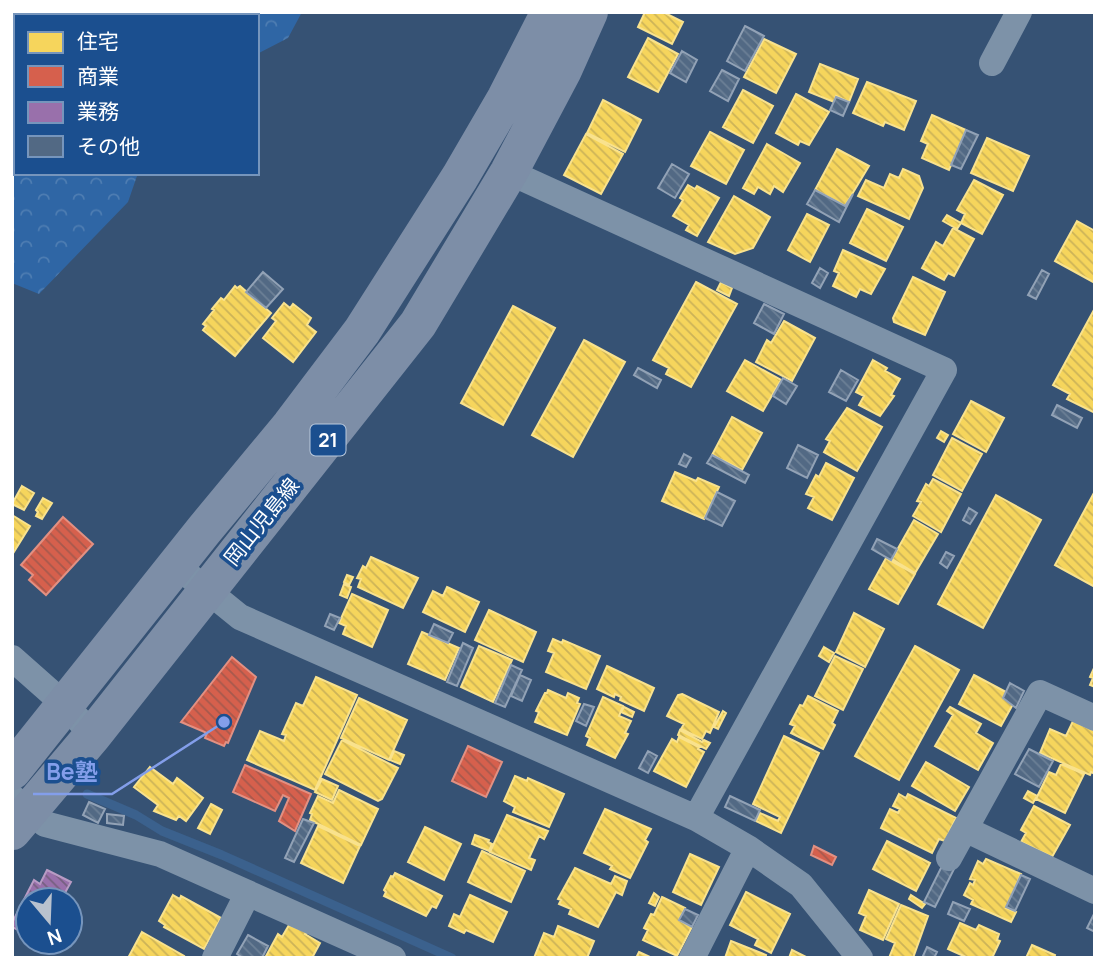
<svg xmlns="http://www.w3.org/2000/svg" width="1107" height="970" font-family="Manrope,'Noto Sans JP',sans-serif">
	<defs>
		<pattern id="forest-crowns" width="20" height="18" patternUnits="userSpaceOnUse" patternTransform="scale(1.75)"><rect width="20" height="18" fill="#2f66a5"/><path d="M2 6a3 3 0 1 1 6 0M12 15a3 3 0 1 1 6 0" fill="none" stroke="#4e7db2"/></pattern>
		<pattern id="homes-back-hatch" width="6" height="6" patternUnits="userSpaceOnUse" patternTransform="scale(1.75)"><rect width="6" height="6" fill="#f6d55c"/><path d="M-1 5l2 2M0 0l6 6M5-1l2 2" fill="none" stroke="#ccb358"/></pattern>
		<pattern id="shops-back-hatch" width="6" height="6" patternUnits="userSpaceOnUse" patternTransform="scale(1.75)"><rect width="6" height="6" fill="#d6604d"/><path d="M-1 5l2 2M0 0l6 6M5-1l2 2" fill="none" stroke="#a6594d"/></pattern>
		<pattern id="offices-back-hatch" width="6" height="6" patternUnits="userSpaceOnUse" patternTransform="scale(1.75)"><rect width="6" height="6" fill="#9970ab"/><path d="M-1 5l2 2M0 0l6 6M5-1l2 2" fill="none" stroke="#766080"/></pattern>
		<pattern id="building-back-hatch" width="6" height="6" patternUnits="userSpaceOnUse" patternTransform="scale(1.75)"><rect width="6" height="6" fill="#526984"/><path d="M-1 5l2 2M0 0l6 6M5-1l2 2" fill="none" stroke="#6c8096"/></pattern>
	</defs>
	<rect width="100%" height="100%" fill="#365274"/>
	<path fill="url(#forest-crowns)" d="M12,12H302L288,38L257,54V16H16V173H138L128,202L39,294L12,283Z"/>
	<path fill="url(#homes-back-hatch)" stroke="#f9e28d" stroke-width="2" d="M645,12H663L683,22L672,44L638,27Z
		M648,38L678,54L658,92L628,77Z
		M764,39L796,54L776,93L744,77Z
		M820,64L858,79L849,102L836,96L834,102L809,92Z
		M867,82L916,101L904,130L885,122L883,126L853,113Z
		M743,90L773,106L753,143L723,127Z
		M796,94L829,112L809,145L800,141L798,145L776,133Z
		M603,100L641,120L625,152L587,133Z
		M932,115L966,130L949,170L922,158L928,144L921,141Z
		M710,132L744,150L726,184L691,166Z
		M586,134L623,154L601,194L564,175Z
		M987,138L1029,156L1013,191L971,173Z
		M767,144L800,163L783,192L774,186L770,194L758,187L754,194L743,188Z
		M837,149L869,166L845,206L815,190Z
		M903,169L919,176L923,188L909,219L858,196L866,180L884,188L890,174L899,178Z
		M974,180L1003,195L982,234L961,223L965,214L957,210Z
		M688,185L695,189L697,186L719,198L697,236L686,230L689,225L673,216L683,200L680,198Z
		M734,196L770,217L753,248L735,254L708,242Z
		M867,209L903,227L886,261L850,243Z
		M807,214L829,225L810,262L788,250Z
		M947,215L961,223L957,229L943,221Z
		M1077,221L1095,231V283L1055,261Z
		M953,228L974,239L954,276L948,273L944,280L922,268L936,242L943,246Z
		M843,250L885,269L871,294L860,289L856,297L833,286L839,273L834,271Z
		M913,277L945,292L925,335L894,322L893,318Z
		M696,282L737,304L691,387L666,374L669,368L653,360Z
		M721,282L732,288L729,296L717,290Z
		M235,286L237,288L240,286L271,313L235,356L203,330L206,326L203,324L214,310L212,309L221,298L224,300Z
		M284,303L290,308L293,304L311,318L307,325L316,332L293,362L263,338L276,321L272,318Z
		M513,306L555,328L503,425L461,403Z
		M1095,308V413L1067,399L1070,394L1053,385Z
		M784,321L815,338L792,381L756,362L767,340L771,343Z
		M584,340L625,362L573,457L532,435Z
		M745,360L781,380L763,411L727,391Z
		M873,360L887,368L885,371L900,379L891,395L894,396L880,416L859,405L864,396L856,392Z
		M971,401L1004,418L986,452L953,434Z
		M847,408L882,427L857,471L824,452L830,441L826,439Z
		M732,417L762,433L742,470L712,455Z
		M941,431L948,435L944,442L937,438Z
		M952,438L982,454L962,491L933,475Z
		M826,463L854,478L832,520L808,508L814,497L806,494L816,475L819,477Z
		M675,472L696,481L698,478L719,487L704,519L662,501Z
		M933,479L961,494L941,532L913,516L921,502L917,501L926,484L929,486Z
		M22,486L34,493L24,510L12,504Z
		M1095,491V587L1055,565Z
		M996,495L1041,520L983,628L938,604Z
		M43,498L52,503L42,519L36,516L38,512L36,510Z
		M12,515L30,526L12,555Z
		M914,520L938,534L915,573L892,559Z
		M371,557L418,578L403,608L358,587L361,579L357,578L363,566L366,568Z
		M886,558L915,574L898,604L869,589Z
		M347,575L353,577L349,585L344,582Z
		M344,584L351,587L347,598L340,595Z
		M447,587L479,602L465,632L423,612L433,591L443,596Z
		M352,594L388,610L372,647L343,634L346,626L339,623Z
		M489,610L536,632L523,662L475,640Z
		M854,613L884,629L865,667L836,652Z
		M422,632L459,648L445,680L408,664Z
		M553,639L562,643L563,640L600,656L586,689L546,672L554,653L548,651Z
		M479,646L512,660L493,702L461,687Z
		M915,646L959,670L899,780L855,756Z
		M824,647L834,653L829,662L819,656Z
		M835,656L863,669L843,710L815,696Z
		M607,666L654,688L644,711L620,700L621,697L615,694L614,697L597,689Z
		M1095,666V687L1090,685L1093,678L1090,677Z
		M974,675L1006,692L1003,698L1013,704L1001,726L959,704Z
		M316,677L357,695L315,790L247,760L260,731L284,741L286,735L282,734L296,703L303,706Z
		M548,690L566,698L568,693L579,698L577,703L580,704L567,735L535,722L539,712L536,711L545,693H547Z
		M682,694L719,712L710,733L706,731L702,739L681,729L684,724L667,716L678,695Z
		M808,696L838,711L832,723L835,725L823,749L791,733L795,726L790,724L800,705L803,706Z
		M603,697L623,706L619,716L631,721L625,733L628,734L615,758L587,745L590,738L586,736Z
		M359,698L407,720L389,760L341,738Z
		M624,707L634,712L632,717L621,712Z
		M950,707L981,724L976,733L993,743L978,770L935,746L953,715L947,711Z
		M723,711L726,713L718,729L714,727Z
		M1073,721L1095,731V774L1091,772L1090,775L1040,753L1050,729L1066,736Z
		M680,730L702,742L704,740L710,743L706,749L678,735Z
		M784,736L819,753L781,833L756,821L760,813L778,821L780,817L753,804Z
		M679,737L699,747L698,749L704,752L686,787L654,771L672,739L677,742Z
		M342,740L398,768L382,799L378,801L325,774Z
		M394,751L404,755L400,764L390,760Z
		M926,762L969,787L955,811L912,786Z
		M1061,764L1084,774L1065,813L1036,799L1049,772L1056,775Z
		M150,767L173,784L177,778L203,798L186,821L179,816L176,820L154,811L158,805L134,787Z
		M515,776L527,781L528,778L564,794L549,827L513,812L515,807L504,801Z
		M322,779L338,786L332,800L315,792Z
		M339,790L378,809L361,845L310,820L312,814L310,813L318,796L333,803Z
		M1028,791L1037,796L1033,803L1024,798Z
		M899,794L906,798L908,794L956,818L945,841L939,839L932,853L881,828L890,809L898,813L900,809L893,806Z
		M211,804L222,810L210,834L198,828Z
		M1034,806L1070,825L1052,857L1021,842L1026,833L1021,830Z
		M605,809L651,829L645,840L648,842L630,878L610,869L612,866L584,853Z
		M507,815L548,831L544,839L539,836L529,858L535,860L531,870L490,852Z
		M318,826L360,846L343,883L301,863Z
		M425,827L461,844L444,880L408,862Z
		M475,835L489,840L488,842L492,844L489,851L472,844Z
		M887,841L930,863L916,891L873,869Z
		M482,851L525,871L511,902L468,882Z
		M690,854L719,867L701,905L673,892Z
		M986,859L1021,874L1006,908L1016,912L1011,922L971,904L973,900L964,895L970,883L973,885L975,880L970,879L978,861L983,864Z
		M575,868L611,884L615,876L627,881L622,895L616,892L598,927L569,914L571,909L559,904L561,900L558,899Z
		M395,873L442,896L436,908L432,906L426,916L384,896L386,892L384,890L391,876L393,877Z
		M869,890L899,904L883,940L860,930L866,916L859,913Z
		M746,892L790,914L771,953L755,945L758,939L730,925Z
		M654,893L659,897L655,906L649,903Z
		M173,895L180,899L181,896L221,918L204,949L164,927L165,925L159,921Z
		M470,895L507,912L493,942L466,930L464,933L449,926L454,914L460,917Z
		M911,895L925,904L922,908L909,899Z
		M662,897L685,908L679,920L692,927L677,956L643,940L648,930L644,928L651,914L654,915Z
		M901,905L928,916L913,958H889L895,943L886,939Z
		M960,923L976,930L979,925L999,934L997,940L1000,941L992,958H968L948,949Z
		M289,925L307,932L305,934L320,943L312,958H265L278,934L282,937Z
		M558,926L594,941L587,958H534L544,933L554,937Z
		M142,932L184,956L183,958H128Z
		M731,941L766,955L765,958H725Z
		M1032,945L1055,955L1054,958H1026Z
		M792,950L808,958H789Z
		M639,952L652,958H636Z"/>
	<path fill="url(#shops-back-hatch)" stroke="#e29082" stroke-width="2" d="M63,517L93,544L46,595L29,580L33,575L21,565Z
		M232,657L256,677L228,743L226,742L224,746L205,738L207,733L181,722Z
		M468,746L502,762L486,797L452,781Z
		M245,765L311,794L295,831L279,821L289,798L283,795L275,811L233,792Z
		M814,846L836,857L832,865L811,855Z"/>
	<path fill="url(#offices-back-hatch)" stroke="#b89bc4" stroke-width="2" d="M47,870L71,882L61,900H28V935L12,927V923L34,880L40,884Z"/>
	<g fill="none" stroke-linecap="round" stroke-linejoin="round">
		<path stroke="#3b618d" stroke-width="9" d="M87,794L136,815L162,831L222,855L452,958"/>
	</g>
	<path fill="url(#building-back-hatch)" stroke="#92a2b6" stroke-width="2" d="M745,26L764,36L745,71L727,61Z
		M682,51L697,60L686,82L670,73Z
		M722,70L739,79L728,101L710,91Z
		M836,97L849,102L843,116L830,110Z
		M966,130L978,135L961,169L951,165Z
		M672,164L689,174L675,198L658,188Z
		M815,190L845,206L853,194L839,222L807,204Z
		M820,268L828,273L820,288L812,283Z
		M1042,270L1049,274L1036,299L1028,295Z
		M263,272L283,289L266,308L246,292Z
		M764,304L784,314L774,334L754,323Z
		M638,368L661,380L657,388L634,375Z
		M841,370L858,380L846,401L829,392Z
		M783,378L797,386L786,404L773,396Z
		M1057,405L1082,418L1077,428L1052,415Z
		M798,445L818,455L807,478L787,468Z
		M684,454L691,458L686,467L679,464Z
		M712,455L749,475L745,483L707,463Z
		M717,492L735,501L722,526L705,518Z
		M969,508L977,513L970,524L963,520Z
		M877,539L897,549L891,560L872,549Z
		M946,552L954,556L947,568L940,563Z
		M330,614L340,618L334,630L325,626Z
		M434,624L453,633L448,643L429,635Z
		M463,643L473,648L457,686L447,682Z
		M511,665L522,670L505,707L495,703Z
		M520,675L531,680L522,701L511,696Z
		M1010,683L1024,691L1016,708L1003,698Z
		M584,704L594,707L586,726L576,721Z
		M1029,749L1053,761L1039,787L1015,774Z
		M648,751L657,756L648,773L639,768Z
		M730,796L760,810L755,821L725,807Z
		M89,802L105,809L98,823L83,815Z
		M107,814L124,816L123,825L107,823Z
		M303,819L314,823L294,862L285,858Z
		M943,864L954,869L935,907L924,902Z
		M1021,875L1030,879L1015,911L1006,907Z
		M953,902L970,909L964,921L948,914Z
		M685,909L698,915L692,927L679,920Z
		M1095,912V932L1087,928Z
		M248,935L268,946L262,958H243L237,954Z
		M927,947L937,952L934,958H922Z"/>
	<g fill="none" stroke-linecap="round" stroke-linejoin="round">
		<path stroke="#7d92a8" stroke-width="26" d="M992,63L1019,12
			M509,172L944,370L696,818
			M176,565L240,617L696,818L748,848L801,885L860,958
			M12,658L64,704L93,735
			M12,797L45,824L160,854L393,958
			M965,829L1095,891
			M949,858L1040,693L1095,718
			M215,958L248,893
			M692,958L748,848"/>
		<path stroke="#7d8ea7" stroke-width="38" d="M12,771L204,530L291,425L362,331L460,177L506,98L550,12
			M12,831L93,735L418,324L509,172L563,70L589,12"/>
	</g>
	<g text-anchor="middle" stroke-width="7" stroke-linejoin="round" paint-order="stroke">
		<rect fill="#1b4f8f" stroke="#bbcadd" stroke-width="2" x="310.5" y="424.5" width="35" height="31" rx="5"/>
		<g font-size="19" font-weight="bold" fill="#fff">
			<text x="328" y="447">21</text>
		</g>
		<g font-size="21" fill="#fff" stroke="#1b4f8f">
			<text transform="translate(262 522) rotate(-51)" y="7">岡山児島線</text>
		</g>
	</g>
	<path fill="none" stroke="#839eea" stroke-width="2.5" d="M224 722L112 794H33"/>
	<circle fill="#839eea" stroke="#1b4f8f" stroke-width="2.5" cx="224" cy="722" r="7"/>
	<g font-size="23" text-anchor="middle" font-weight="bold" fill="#839eea" stroke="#1b4f8f" stroke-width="7" stroke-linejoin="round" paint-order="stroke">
		<text x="72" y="780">Be塾</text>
	</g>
	<rect width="1107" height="970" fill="none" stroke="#ffffff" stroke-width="28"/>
	<rect x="14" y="14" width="245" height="161" fill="#1b4f8f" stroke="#7695bc" stroke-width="2"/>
	<rect x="28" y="32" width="35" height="21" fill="#f6d55c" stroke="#7695bc" stroke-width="2"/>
	<text x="77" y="49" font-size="21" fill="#ffffff">住宅</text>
	<rect x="28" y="66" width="35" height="21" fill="#d6604d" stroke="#7695bc" stroke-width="2"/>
	<text x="77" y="84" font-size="21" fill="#ffffff">商業</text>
	<rect x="28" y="102" width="35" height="21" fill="#9970ab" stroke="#7695bc" stroke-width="2"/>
	<text x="77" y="119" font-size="21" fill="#ffffff">業務</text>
	<rect x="28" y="136" width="35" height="21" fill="#526984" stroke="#7695bc" stroke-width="2"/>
	<text x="77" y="154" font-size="21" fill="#ffffff">その他</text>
	<g transform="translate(49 921) rotate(161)"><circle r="33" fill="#1b4f8f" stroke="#7695bc" stroke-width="2"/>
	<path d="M0-5L12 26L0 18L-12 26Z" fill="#b9c2ce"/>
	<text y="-10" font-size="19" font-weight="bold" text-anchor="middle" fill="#ffffff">N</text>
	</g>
</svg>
